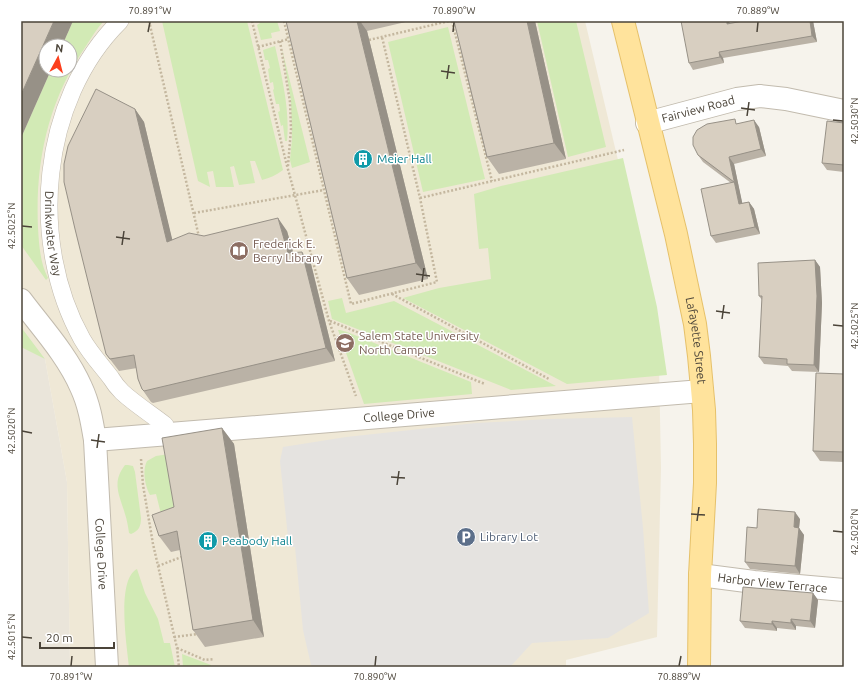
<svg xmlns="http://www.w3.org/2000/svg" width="865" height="688" font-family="Ubuntu,sans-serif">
	<rect width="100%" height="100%" fill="#f6f3ec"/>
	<path fill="#eae5da" d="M21,327L45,359L67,482L70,667H21Z"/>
	<path fill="#efe8d6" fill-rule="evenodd" d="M21,21H585L645,274L659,364L661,468L657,637L566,660V667H70L67,482L45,359L21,327ZM46,46H70V70H46Z"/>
	<path fill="#d2eab5" d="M73,21H104C97,28 92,37 86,46C48,101 35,161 38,228C39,244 40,263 48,278L46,280L21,245V138L51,70H70V46H62Z
		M162,21H247L283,170C276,175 270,178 262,180L255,161H250L255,183L239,185L234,166L230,167L234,187H216L213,171L207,172L210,187L198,181Z
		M259,21H277L280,31L271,33L272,38L261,40L257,25L260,23Z
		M537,21H576L606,147L568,157Z
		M448,27L485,179L423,192L388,42Z
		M275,46C282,77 290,110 287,141H285L283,125L281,126L278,112L280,111L279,104H276L273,90L274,89L273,82L270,83L268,69L270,68L268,60H265L263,50Z
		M282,49L310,162L292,168L290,160L292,139L291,101Z
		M623,158L657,307L667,375L567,384L403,298L439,288L491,279L488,248L479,249L474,194L501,186Z
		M342,298L346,313L394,301L556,386L511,390L332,319L328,301Z
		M21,327L45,359L21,347Z
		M338,330H340L347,332L471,382L472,394L364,404Z
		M169,454L185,522L161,514L156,494L150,495C145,486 142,471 147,461L156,456Z
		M125,465H128L133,466L135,472L141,518C141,526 139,531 131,534L129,533C128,526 127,520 125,514C120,496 111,483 125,465Z
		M137,569L145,593L158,619L164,643H170L175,667H129C127,646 116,580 137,569Z
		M182,654L211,665V667H183Z"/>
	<path fill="#e5e3e0" d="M632,417L643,528L649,613L608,638L532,643L510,667H314L311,665L303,630L295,547H289L280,461L283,447L346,437L476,423L549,419Z"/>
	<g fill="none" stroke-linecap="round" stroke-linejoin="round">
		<defs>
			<g id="pedestrian">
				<path id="s1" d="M120,21C40,100 28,242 82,339C90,353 101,365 111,378C114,383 118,388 122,392C135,404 151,414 165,425"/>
			</g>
			<g id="minor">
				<path id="s2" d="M647,123L737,99L760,96L786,99L844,111"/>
				<path id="s3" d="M21,300C42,328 67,355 81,387C89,404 92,422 95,440L107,667"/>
				<path id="s4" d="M95,440L702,391"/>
				<path id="s5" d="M700,575L754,582L844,590"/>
			</g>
			<g id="primary">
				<path id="s6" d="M623,21L676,234L695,324L699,356L704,410L705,444V483L700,575L699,667"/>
			</g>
		</defs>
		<use href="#pedestrian" stroke="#c2bbae" stroke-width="18"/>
		<use href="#minor" stroke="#c2bbae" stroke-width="24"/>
		<use href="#primary" stroke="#e6c16a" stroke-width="24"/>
		<path stroke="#c4b79f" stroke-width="2.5" stroke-dasharray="2 2" stroke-linecap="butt" d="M149,21L199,237
			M252,21L286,162L329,321L356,396
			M284,21L351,304L437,282L420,198L382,37
			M452,21L492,181
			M369,40L449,21
			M280,41L290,102L291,129L288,166
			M258,47L289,39
			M420,198L624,150
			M194,213L324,190
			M392,294L549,379
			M330,321L485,384
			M141,459L143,485L153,544L177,648L179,667
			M158,566L184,556
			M174,637L197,634
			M177,648L205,660L214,659"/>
		<use href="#pedestrian" stroke="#fff" stroke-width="17"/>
		<use href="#minor" stroke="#fff" stroke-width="22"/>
		<use href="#primary" stroke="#ffe39c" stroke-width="22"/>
	</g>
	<path fill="#bab2a6" d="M286,21H410L367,31L428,279L359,295L347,278Z
		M454,21H535L566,159L499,174L487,157Z
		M813,21L817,42L723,58L724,63L693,70L689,63L730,24Z
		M135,109L144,122L172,240L204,236L287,231L293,252L311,264L335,361L153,403L151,402L142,389L137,368L119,371L106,354Z
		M738,123L759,127L766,156L734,164L742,203L749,202L754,209L760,234L716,243L711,236L731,183L703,162L698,155Z
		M844,123V172L827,170L822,163Z
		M815,260L820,267L822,303L819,372L792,371L788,366L764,364L759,357L762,300L759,296Z
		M844,374V462L820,461L813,451Z
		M222,428L234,444L264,637L205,647L193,630L180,550L171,552L159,536L174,507Z
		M800,519L799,528L804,535L800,574L750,569L745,562L757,528Z
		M813,593L818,600L815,628L796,626V630L777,628V631L745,628L740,621Z"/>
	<path fill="#979187" d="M54,21H73L62,46H46V70H51L21,138V95Z
		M357,21H360L367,31L428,279L416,263Z
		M527,21H535L566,159L554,143Z
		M727,21H729L732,30L727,24Z
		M810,21H813L817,42L812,36Z
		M719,52L723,58L724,63L720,57Z
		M135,109L144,122L176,255L167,242Z
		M754,120L759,127L766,156L761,149Z
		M729,157L734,164L744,211L739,204Z
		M749,202L754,209L760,234L755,227Z
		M278,218L287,231L297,266L288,253Z
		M302,252L311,264L335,361L326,348Z
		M815,260L820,267L822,303L819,372L814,365Z
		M222,428L234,444L264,637L253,620Z
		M795,512L800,519L799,528L804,535L800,574L795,566L794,527Z
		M813,593L818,600L815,628L810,621Z
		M791,619L796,626V630L791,623Z
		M772,621L777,628V631L772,624Z"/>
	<path fill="#d8cfc1" stroke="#979187" d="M21,21H54L21,95Z
		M286,21H357L416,263L347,278Z
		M454,21H527L554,143L487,157Z
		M681,21H727V24L743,21H810L812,36L719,52L720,57L689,63Z
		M96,89L135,109L167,242L189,233L204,236L278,218L288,253L302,252L326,348L144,391L142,389L138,379L134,355L110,359L106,354L75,229L64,182V164L68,146Z
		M735,119L736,124L754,120L761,149L729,157L739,204L749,202L755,227L711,236L701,189L734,182L698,155L693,145V137L697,130L707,124Z
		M827,121L844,123V165L822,163Z
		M815,260L817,296L814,365L787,364V359L759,357L762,296H759L758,263Z
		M816,373L844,374V452L813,451Z
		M222,428L253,620L193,630L177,531L159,536L152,515L174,507L162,438Z
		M758,509L795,512L794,527L799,528L795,566L745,562L747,527L757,528Z
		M743,587L813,593L810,621L791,619V623L772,621V624L740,621Z"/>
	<path fill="none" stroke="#4b4439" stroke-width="1.5" d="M148,32L150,22M453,32L454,22M757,32L758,22M441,71L455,73M447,79L449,65M741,108L755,110M747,116L749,102M833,120L843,121M22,226L32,227M116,237L130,239M122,245L124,231M416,274L430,276M422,282L424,268M716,311L730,313M722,319L724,305M833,325L843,326M22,431L32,433M91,440L105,442M97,448L99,434M391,477L405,478M397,485L399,471M691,514L705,515M697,521L699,507M833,531L843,532M22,637L32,638M71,666L72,656M375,666L376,656M679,666L681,656"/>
	<defs>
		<symbol id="building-disc" viewBox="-11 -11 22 22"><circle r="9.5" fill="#0f9aa8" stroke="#fff"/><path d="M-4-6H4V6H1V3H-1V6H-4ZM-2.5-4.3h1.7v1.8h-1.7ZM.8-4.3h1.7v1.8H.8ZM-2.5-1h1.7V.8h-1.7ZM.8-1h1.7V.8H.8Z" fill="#fff"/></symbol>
		<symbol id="library-disc" viewBox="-11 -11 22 22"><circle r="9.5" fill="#8d6e63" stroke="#fff"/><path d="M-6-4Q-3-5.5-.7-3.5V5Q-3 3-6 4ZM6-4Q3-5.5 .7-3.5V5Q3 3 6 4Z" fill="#fff"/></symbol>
		<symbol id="university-disc" viewBox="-11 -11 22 22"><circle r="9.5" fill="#8d6e63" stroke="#fff"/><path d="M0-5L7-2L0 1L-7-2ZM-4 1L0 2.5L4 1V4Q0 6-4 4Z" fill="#fff"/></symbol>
		<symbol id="parking-disc" viewBox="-11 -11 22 22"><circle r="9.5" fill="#5c6f8a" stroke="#fff"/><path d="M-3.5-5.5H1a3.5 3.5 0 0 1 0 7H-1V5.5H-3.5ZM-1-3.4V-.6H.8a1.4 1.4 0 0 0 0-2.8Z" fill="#fff"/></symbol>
	</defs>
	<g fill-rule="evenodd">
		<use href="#building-disc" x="352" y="148" width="22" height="22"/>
		<use href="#library-disc" x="228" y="240" width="22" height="22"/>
		<use href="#university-disc" x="334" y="332" width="22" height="22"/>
		<use href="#parking-disc" x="455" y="526" width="22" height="22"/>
		<use href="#building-disc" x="197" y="530" width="22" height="22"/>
	</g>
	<g text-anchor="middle" stroke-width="3" stroke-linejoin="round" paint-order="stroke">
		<g font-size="12" fill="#4b4439" stroke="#fff">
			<text dy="4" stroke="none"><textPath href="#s2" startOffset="53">Fairview Road</textPath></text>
			<text dy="4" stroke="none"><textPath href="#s1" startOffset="231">Drinkwater Way</textPath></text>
			<text dy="4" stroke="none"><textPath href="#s6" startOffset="328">Lafayette Street</textPath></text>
			<text dy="4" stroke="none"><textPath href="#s4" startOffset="305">College Drive</textPath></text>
			<text dy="4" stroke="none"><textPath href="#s3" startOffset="275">College Drive</textPath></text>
			<text dy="4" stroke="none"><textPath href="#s5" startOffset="73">Harbor View Terrace</textPath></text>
		</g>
		<g font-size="12" fill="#0d838f" stroke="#fff" text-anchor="start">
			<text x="377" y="163">Meier Hall</text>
			<text x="222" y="545">Peabody Hall</text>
		</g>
		<g font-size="12" fill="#785e54" stroke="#fff" text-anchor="start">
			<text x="253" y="248">Frederick E.<tspan x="253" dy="14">Berry Library</tspan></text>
			<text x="359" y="340">Salem State University<tspan x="359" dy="14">North Campus</tspan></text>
		</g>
		<g font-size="12" fill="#4e5e75" stroke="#fff" text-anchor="start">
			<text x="480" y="541">Library Lot</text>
		</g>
	</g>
	<rect width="865" height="688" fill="none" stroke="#ffffff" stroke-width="44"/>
	<g transform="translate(58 58) rotate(7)"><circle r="19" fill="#ffffff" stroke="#b7b4b0"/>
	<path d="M0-3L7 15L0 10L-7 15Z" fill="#fc3f1d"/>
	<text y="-6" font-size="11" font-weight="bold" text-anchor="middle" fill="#4b4439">N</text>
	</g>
	<path d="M40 642v6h74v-6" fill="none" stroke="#4b4439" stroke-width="2"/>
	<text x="46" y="642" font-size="12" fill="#4b4439" stroke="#ffffff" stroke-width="3" paint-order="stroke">20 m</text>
	<rect x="22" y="22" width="821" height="644" fill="none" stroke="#4b4439" stroke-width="1.5"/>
	<g font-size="10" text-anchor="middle" fill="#4b4439">
		<text x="150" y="14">70.891°W</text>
		<text x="454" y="14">70.890°W</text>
		<text x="758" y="14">70.889°W</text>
		<text transform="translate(854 121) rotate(-90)" y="4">42.5030°N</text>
		<text transform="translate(11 226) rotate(-90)" y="4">42.5025°N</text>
		<text transform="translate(854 326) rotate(-90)" y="4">42.5025°N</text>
		<text transform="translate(11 431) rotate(-90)" y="4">42.5020°N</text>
		<text transform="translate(854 532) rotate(-90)" y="4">42.5020°N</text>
		<text transform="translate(11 637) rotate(-90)" y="4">42.5015°N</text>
		<text x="71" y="680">70.891°W</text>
		<text x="375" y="680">70.890°W</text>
		<text x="679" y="680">70.889°W</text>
	</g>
</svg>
